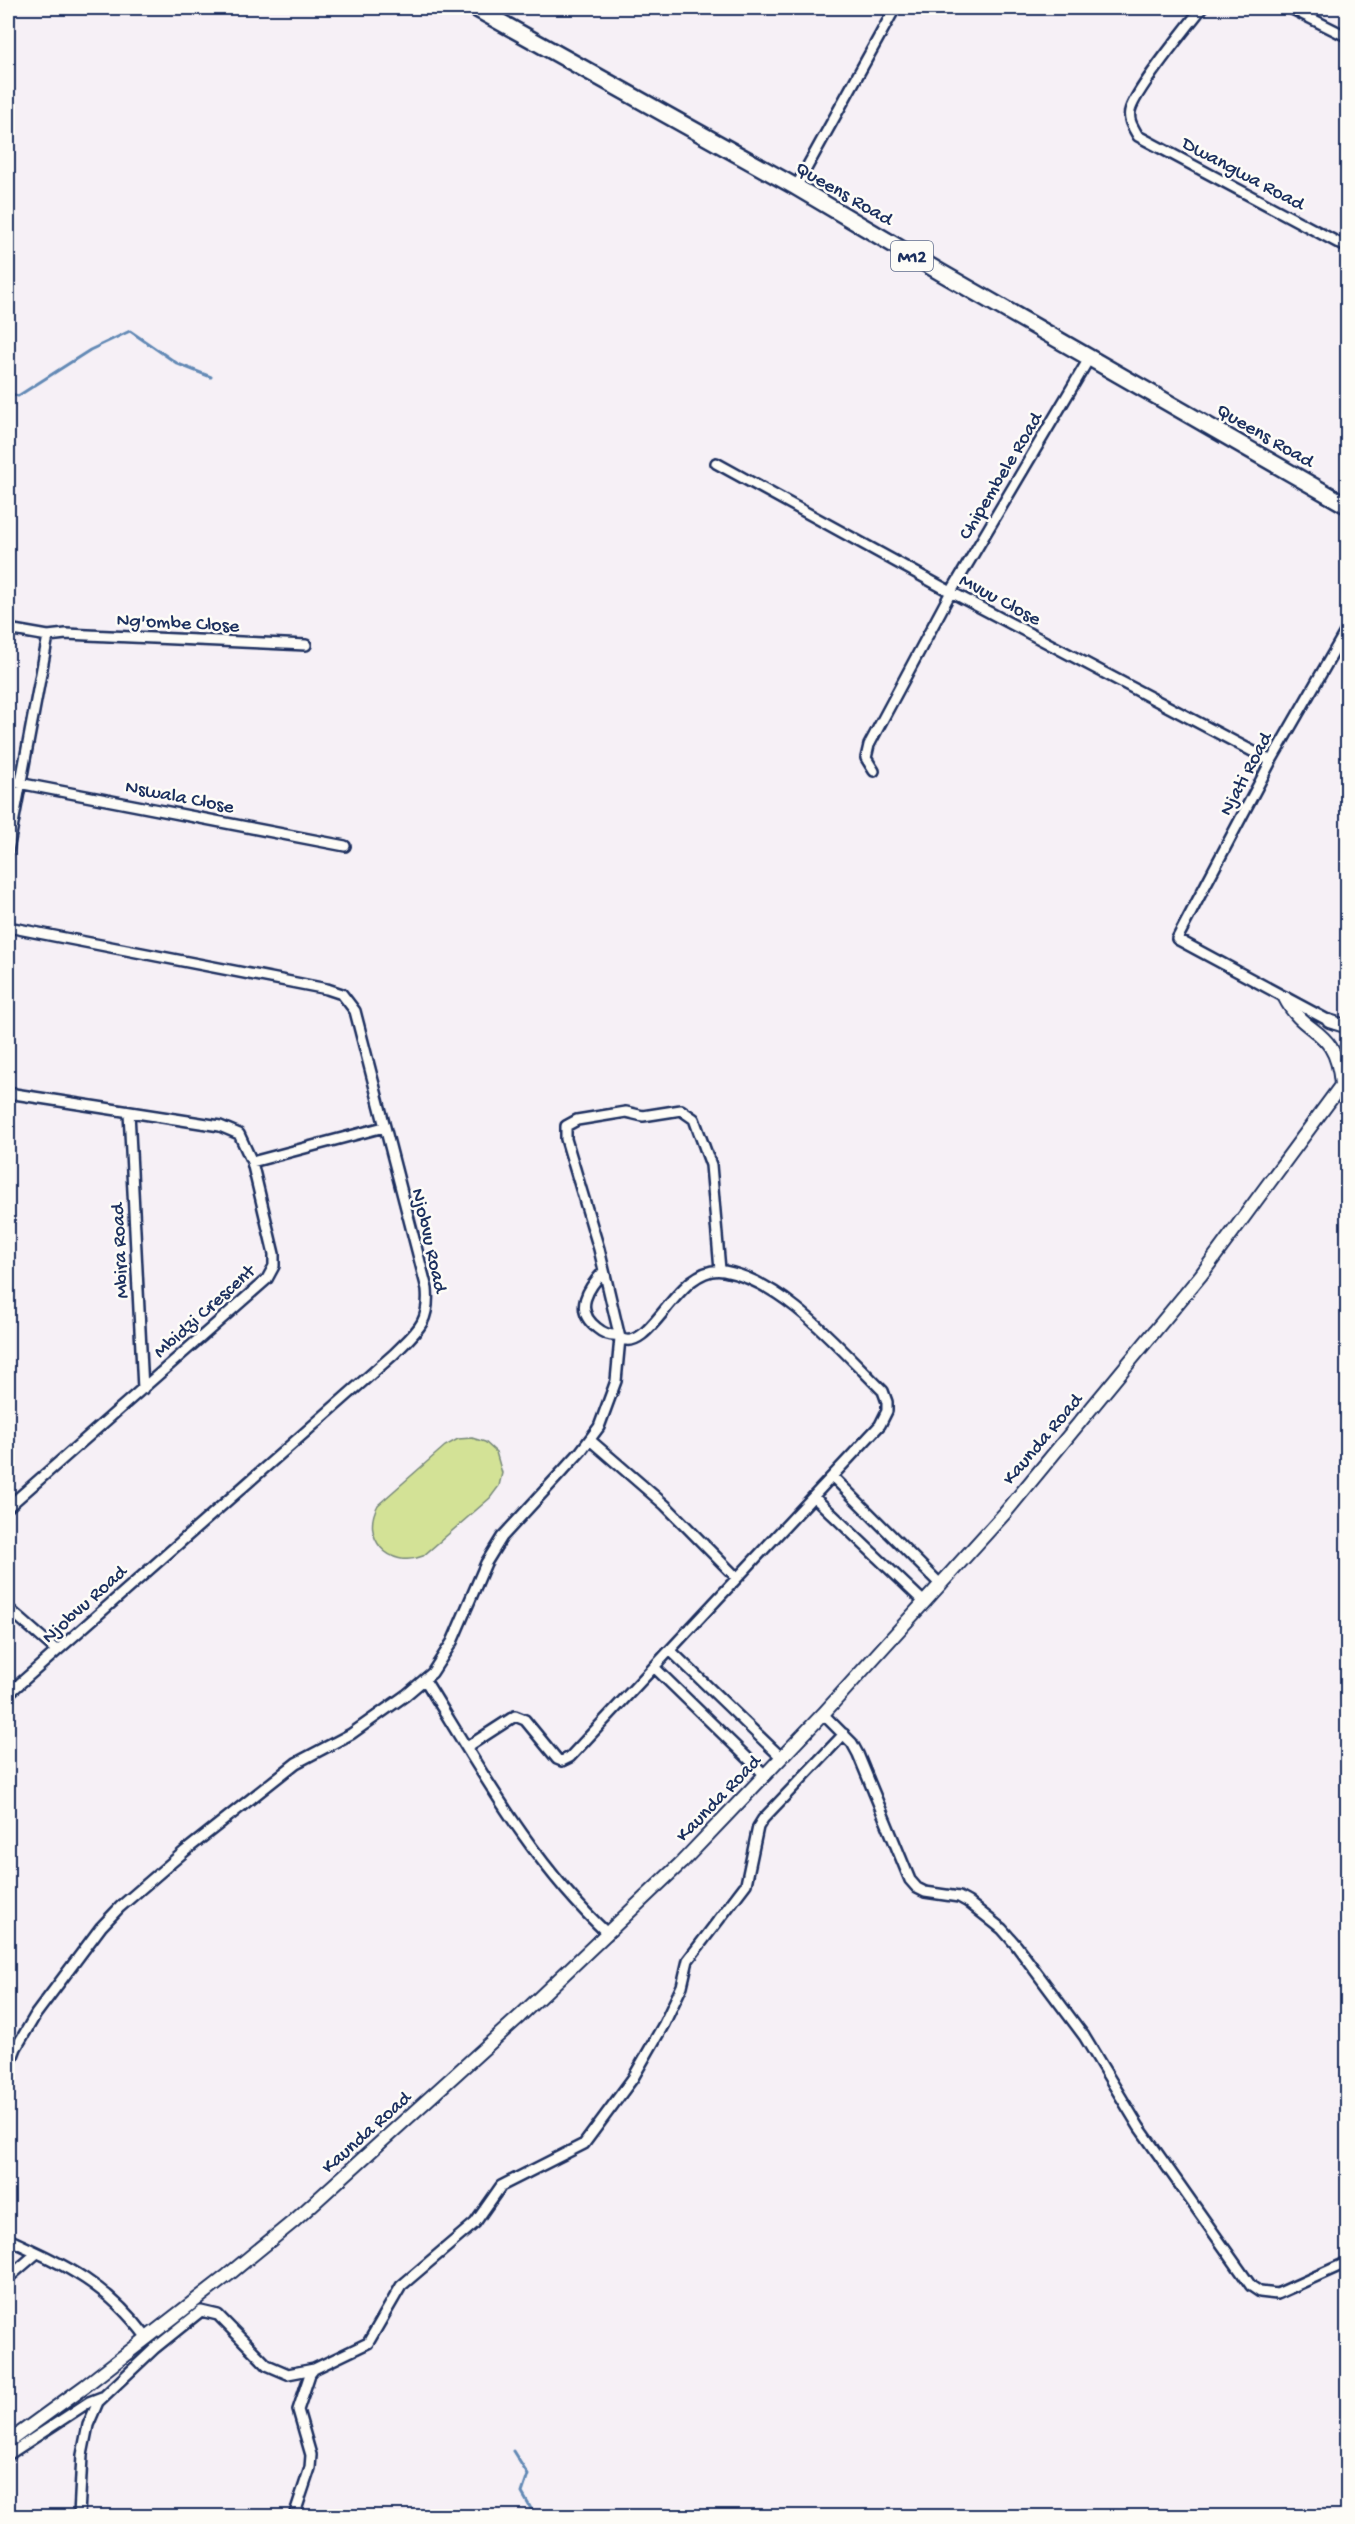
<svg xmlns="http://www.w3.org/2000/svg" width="1355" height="2524" font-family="'Gochi Hand',sans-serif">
	<rect width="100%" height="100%" fill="#f6f0f6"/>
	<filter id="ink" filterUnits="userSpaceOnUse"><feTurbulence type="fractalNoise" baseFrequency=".0167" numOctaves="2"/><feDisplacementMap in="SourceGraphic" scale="12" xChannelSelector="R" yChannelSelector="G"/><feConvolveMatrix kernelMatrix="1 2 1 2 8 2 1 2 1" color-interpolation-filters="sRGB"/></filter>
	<g filter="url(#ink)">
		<path fill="#d3e296" stroke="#77887a" stroke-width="1.5" d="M472,1438L485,1442L496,1452L502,1473L499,1486L490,1498L423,1556C389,1570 360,1537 378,1505L445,1446L458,1439Z"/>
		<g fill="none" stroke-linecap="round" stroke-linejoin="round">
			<path stroke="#6289b5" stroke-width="3" d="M8,393L18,396L90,350L130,331L178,364L211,377
				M513,2451L528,2475L522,2493L534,2514L532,2516"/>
			<defs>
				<path id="minor" d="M1202,8C1187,27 1134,92 1130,111C1128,121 1133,127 1138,136L1348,248
					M1290,8L1348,37
					M796,187L895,8
					M716,463L951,592L1271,761
					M8,629L48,636L8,851
					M48,636L66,634L306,645
					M874,771L866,758L869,745L951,592L1090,357
					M8,781L345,846
					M8,927L327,989L342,994L355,1011L427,1289C430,1323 417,1331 394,1354L8,1694
					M1335,1024L1177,939L1271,761L1348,627
					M8,1093L220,1126L239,1134L252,1162L274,1254V1266L267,1279L8,1507
					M129,1112L143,1389
					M252,1162L384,1127
					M604,1271C588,1288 573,1310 597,1328C604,1334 610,1336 619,1335
					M590,1440L665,1505L736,1577
					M833,1477L941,1585
					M814,1497L925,1603
					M8,1608L57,1651
					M670,1650L782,1758
					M654,1667L765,1775
					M425,1680C479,1767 532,1864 608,1934
					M823,1714L852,1743L858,1754L910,1880L917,1888L925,1892L959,1897L968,1902L1002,1929L1016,1945L1084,2036L1139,2127L1251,2286L1260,2292L1277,2294L1348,2262
					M467,1747L515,1716L525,1720L557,1759L562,1761L570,1757L880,1425L887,1411V1402L883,1391C840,1349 785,1282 724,1271C678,1262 651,1356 620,1338
					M8,2069L16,2048L36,2014L101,1927L120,1907L185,1851L296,1763L351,1734L406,1695L432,1673L452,1642L486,1563L502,1537L581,1451L599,1427L616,1381L620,1338L599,1249L566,1139V1126L577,1120L626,1112L643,1116L681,1110L694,1119L711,1165L720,1270
					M8,2239C67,2266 107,2284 147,2338
					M8,2278L37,2253
					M8,2455L89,2402L102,2397
					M79,2516L82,2455L88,2425L98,2402L155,2348L201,2311L218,2315L267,2365L288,2374L314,2369
					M294,2516L310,2468L311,2455L298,2410L310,2374L314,2369L368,2343L401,2286L475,2223L501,2186L584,2144L633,2078L664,2024L682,1986L688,1960L746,1884L758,1827L763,1819L844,1734"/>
				<path id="secondary" d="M1285,998C1305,1038 1336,1025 1341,1084
					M1329,1021L1348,1027
					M8,2442L85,2386L228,2275L294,2221L520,2016L682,1862L823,1714L1005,1513L1201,1275L1348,1076"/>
				<path id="trunk" d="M475,8L796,187L940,272L1348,506"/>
			</defs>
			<use href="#minor" stroke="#1b2f5e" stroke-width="14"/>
			<use href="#secondary" stroke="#1b2f5e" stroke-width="16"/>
			<use href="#trunk" stroke="#1b2f5e" stroke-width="20"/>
			<use href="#minor" stroke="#fdfcf7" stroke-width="9"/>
			<use href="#secondary" stroke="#fdfcf7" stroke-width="12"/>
			<use href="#trunk" stroke="#fdfcf7" stroke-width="15"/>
		</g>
	</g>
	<g text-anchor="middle" stroke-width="5" stroke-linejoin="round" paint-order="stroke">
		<rect fill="#fdfcf7" stroke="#5f6c8c" stroke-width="1.5" x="891" y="241" width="42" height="30" rx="4.5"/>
		<g font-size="18" font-weight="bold" fill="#1b2f5e">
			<text x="912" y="262">M12</text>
		</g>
		<g font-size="20" fill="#1b2f5e" stroke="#fdfcf7">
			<text transform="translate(1244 172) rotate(28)" y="7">Dwangwa Road</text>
			<text transform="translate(845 192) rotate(30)" y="7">Queens Road</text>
			<text transform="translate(1266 434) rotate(30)" y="7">Queens Road</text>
			<text transform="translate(999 475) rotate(-59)" y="7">Chipembele Road</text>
			<text transform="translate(1001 598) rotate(28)" y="7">Mvuu Close</text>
			<text transform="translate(178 621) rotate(3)" y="7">Ng'ombe Close</text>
			<text transform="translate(1244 773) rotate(-62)" y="7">Njati Road</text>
			<text transform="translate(180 795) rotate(11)" y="7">Nswala Close</text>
			<text transform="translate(431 1240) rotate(77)" y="7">Njobvu Road</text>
			<text transform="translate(118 1251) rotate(-93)" y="7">Mbira Road</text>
			<text transform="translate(203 1310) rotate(-42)" y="7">Mbidzi Crescent</text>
			<text transform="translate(1041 1438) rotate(-50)" y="7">Kaunda Road</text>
			<text transform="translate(83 1603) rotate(-42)" y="7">Njobvu Road</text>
			<text transform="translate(717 1797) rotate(-46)" y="7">Kaunda Road</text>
			<text transform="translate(365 2131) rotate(-42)" y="7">Kaunda Road</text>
		</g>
	</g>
	<rect width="1355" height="2524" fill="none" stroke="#fdfcf7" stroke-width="30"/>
	<rect x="15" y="15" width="1325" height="2494" fill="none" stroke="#1b2f5e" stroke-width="2" filter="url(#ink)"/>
</svg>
